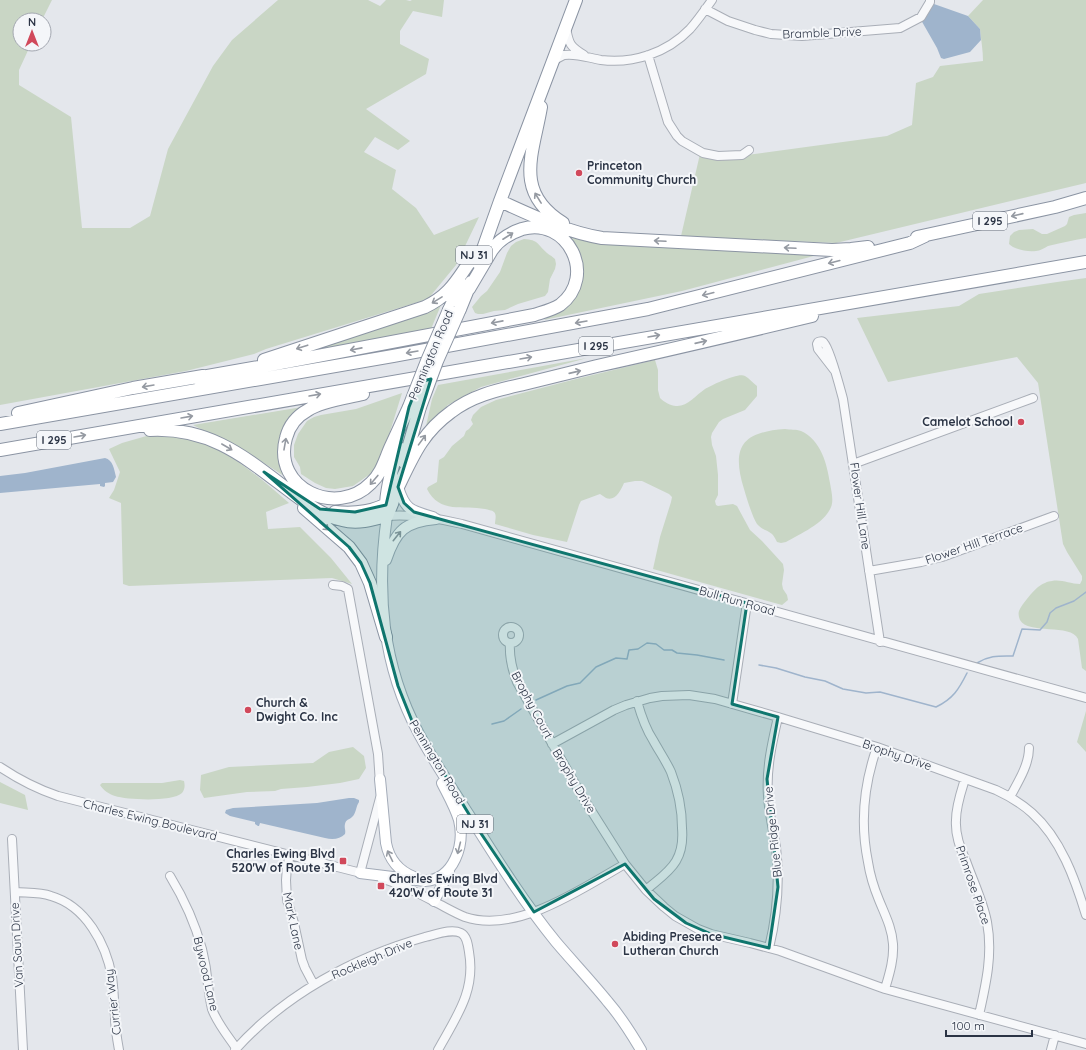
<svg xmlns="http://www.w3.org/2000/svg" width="1086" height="1050" font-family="Quicksand,sans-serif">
	<rect width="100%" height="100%" fill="#e4e7ec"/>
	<path fill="#c9d6c5" d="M0,0H52L42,20H20V44H31L19,70V85L71,117L82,228H130L150,216L168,149L213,66L232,40L278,0H368L380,6L386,0H406L410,1L412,0H444L442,17L413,11L400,31V44L429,59L426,74L366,109L410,141L398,150L375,137L364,152L396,170L392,189L416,208L434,235L479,217L456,265L428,299L266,349L254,354L186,371L0,405Z
		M983,0H1086V183L836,243L681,236L700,154L725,158L887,136L912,125L916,83L933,77L940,66L983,61C983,50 981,40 980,29L968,16Z
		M1086,213V238C1073,240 1061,243 1048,246C1044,248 1040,251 1036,251C1028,252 1015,250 1009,244L1010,236L1014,232L1019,230L1033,229L1042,234H1047L1065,226L1067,224L1069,217L1074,215Z
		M569,236L605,243L825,253L682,291L544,320L555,312L579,288L581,255Z
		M524,239C539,240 537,244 547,253C549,255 552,256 555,259L556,264L555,269L550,279L548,292L545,296L518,304L505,310L494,311L483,314H478L475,313L472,307L481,296L487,291L500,272L507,253L511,246L516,242Z
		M1086,278V671L1082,668L1078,639C1071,623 1028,635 1020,620C1019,617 1018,614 1019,611C1022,604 1033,591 1038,587C1042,584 1048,581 1052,581C1061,579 1070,584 1080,584L1082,580V576L1067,552L1063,544L1038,383L1017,357L888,382L857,318L959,306L979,294L1057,282Z
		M441,305L431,329L280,359Z
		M587,358L481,387L448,405L426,426L432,399L438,385Z
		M655,360L658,370V390L660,398C664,402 671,406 676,406C687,407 696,395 705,389C712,385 739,372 745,376C749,378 753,383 757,386V396L745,410L723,419L719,422L712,433L711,437L712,445L716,456L718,475V495L715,501L716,505L718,506L733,504L737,506L750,530L762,541L783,564L784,570L782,584L783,589L787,595L788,600L782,605L653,569L660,537L671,502L672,497L669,494L642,481H635L624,483C621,490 615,502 606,498C604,497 602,495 600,494L581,501L579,505L567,542L533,535L495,524C495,520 497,515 494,512C492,510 488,510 485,509C464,505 439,514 427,489L428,487L437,482L439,460L444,457L452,446L464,436L466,431L469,429L473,424L471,420L473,415L481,407L496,400L576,379Z
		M402,393L389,435L376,470L353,486L335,489L326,488L315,483L301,474L300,467L294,457V445L298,434L307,421L314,417L321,415L356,409Z
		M302,407L286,428L287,478L250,454L193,425Z
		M785,429C790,430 796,429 801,431C821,440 827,464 830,483C831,490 834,500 831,507C825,523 800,534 786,542L781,543L777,542C776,540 774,536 772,534C767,530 762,530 757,524C752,516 747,499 744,489C731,447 742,432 785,429Z
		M150,435C160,435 173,434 184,436C223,445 259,477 289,503L266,512L268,529L300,527L331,558L352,584L332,578L129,586L123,584L121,503L109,498L114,490L120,472L109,449L122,443Z
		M1086,711V752L1077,742Z
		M353,747L364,756L366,768L359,779L340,783L307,787L281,789L275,791L247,792L204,798L200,790L201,775L229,767L313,763L329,752Z
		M180,780L184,781C185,785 185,789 182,793C173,802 127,800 115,796C109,794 103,790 100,785L102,783H162Z
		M0,782L25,795L28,810L0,803Z"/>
	<path fill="#9fb4cc" d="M934,4L968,16L980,29L981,40L970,52L944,59L941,58L937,48L921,20Z
		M105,458C113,460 114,469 116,477L113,482L105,483V486L104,487L100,486V484L0,493V476L25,473Z
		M349,798H354L359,800V802C356,806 356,814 352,817C349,820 346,819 345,824C344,828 346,830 345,834C340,839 333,840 325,838L260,823L259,826H258L255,824V822L230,816L225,813L226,810L233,808L317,803Z"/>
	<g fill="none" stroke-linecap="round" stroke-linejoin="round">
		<path stroke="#9fb4cc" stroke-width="1.5" d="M977,663C990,655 999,656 1013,656L1022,629L1040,630L1047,622L1050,613L1056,608L1074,601L1086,592
			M759,665L776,668L805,677L825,681L843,689L866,693L880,692L936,707C953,699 959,689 967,673
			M536,700L567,686L580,683L596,667L616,658L627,659L629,650L638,649L647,643L656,644L664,650H672L677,653L697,655L724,660
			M492,724L504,721L521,709"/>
		<defs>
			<path id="minor" d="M705,9L728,21L755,30L771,34L802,36L900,28L921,17L930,2V0
				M566,28C569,43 569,46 584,55
				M648,55L668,122L677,136L682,141L703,153L718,156L742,155L749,150
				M553,61C557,59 561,56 564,55C576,53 589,58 601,60C633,64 667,53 690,29C698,20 705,10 712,0
				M835,371L818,349L817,344L818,342C822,341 822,340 824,343C830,349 840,388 843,399L880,642
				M853,464L1033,398
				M387,516C412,514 437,518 462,524L1086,698
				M869,571L921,562L942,557L1054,516
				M333,585L342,586L348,589L378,754L380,784
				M503 635a8 8 0 1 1 16 0a8 8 0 1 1-16 0Z
				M510,643C509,657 512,669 517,682L582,796L625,864L646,890L664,907L675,916L698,929L711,934L750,943L780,951L885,989L1086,1044
				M637,701C641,715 645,728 653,740C659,751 666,761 671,772C678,790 682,809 682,828C683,840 682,851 676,861C669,873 656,881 646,890
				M732,704L747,603
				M552,744L614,710L626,705L650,698L662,696L689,695L715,699L778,717L877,747L996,790C1009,796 1021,803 1032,813C1061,839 1075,879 1086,915
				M877,747C864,784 860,823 868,862C870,875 874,888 879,900C885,915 892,928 893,944C894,960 889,975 885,989
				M0,767C18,779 37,789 58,796L365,874
				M965,779C961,792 956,806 956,820C955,835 960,848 966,861C973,881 983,901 987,922C993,954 986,984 979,1015
				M1010,797C1018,782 1029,765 1029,748
				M12,839L23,1050
				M290,855L287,867L286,880L287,900L294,923L302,960L305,968L314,985
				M360,873L380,798
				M170,876C184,899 195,923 202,949C205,961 207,973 208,985C209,993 210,1001 212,1009C217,1023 228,1036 236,1048
				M382,879C401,884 418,893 435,902C445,907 455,913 465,917C517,934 581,889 625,864
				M15,892C27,893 40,892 51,896C86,906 106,944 112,977C114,990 114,1004 115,1017C115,1028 117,1039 119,1050
				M769,948C777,915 780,881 776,847C773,830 769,813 768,796C766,769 772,743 778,717
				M235,1050C284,995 354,957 425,937C435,935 451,928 461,933C467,936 468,945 469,952C476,991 456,1017 438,1050
				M1051,1050L1055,1035"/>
			<path id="major" d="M398,487C405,510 411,511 433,517
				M387,516C376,592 382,665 419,734C434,762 452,788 469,815C496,858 524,903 556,942C573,962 591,981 608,1002C621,1017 631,1033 641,1050
				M386,560C396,530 405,522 436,519
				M380,779L386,843C389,859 399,871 414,877
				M360,873L425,881C454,879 465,845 459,820C455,807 448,795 442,783
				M434,901L449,872"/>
			<path id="highway" d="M541,107C533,154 513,192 563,223
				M500,201C533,216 566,232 602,238L832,250L851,249L868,247
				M917,237L1055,207L1086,198
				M478,263L500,201L576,0
				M460,309L471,282
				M449,310L461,284
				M264,360L425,307C450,295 456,281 471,260
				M196,378L270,365L534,315C543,312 552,310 560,305C598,276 567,216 522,229C510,233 499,240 492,250L469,289
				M363,394C347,398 322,401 308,410C297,416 289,426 286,438C272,489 337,518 371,483C382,473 385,459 391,446C397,433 403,420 409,407
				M18,413L133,388L203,376
				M0,424L393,356L648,309L910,243L925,236
				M150,430C211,427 246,458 291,492C306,503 323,516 342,520C357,524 372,520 387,516
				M0,450L1086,262
				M404,462L420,407
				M398,487C413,456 422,433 451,412C473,395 498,390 524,384C548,378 573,372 597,366C669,350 741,333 812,316
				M304,508L349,547L361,563L370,583L386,637
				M386,511C385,492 393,466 398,447
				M335,512C354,514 377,512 392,500
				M387,516L392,504L399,480"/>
		</defs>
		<use href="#minor" stroke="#a9aeb7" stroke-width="10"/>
		<use href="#major" stroke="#a3abb8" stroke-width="12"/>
		<use href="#highway" stroke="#8b94a3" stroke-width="14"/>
		<use href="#minor" stroke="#f7f8fa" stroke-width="8"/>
		<use href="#major" stroke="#fff" stroke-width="10"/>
		<use href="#highway" stroke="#fff" stroke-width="12"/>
		<defs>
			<path id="highway-bridge" d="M409,407L427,361L449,310
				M420,407L437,361L460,309"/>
		</defs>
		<use href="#highway-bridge" stroke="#8b94a3" stroke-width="14" stroke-linecap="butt"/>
		<use href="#highway-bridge" stroke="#fff" stroke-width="12"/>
	</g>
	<defs><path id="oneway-shaft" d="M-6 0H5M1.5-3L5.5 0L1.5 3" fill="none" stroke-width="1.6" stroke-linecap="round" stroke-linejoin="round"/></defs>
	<g stroke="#959aa2">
		<use href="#oneway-shaft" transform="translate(538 198) rotate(-122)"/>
		<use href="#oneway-shaft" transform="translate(1017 215) rotate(167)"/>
		<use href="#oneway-shaft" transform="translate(508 236) rotate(-33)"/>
		<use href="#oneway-shaft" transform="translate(660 241) rotate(-177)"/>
		<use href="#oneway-shaft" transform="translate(790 248) rotate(-177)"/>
		<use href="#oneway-shaft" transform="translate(834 262) rotate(166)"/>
		<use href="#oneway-shaft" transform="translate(708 294) rotate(166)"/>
		<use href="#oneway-shaft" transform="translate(437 300) rotate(148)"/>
		<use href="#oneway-shaft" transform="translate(497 322) rotate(169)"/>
		<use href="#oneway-shaft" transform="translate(581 322) rotate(170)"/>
		<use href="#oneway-shaft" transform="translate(654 336) rotate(-10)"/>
		<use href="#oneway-shaft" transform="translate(701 342) rotate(-13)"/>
		<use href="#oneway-shaft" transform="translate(302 347) rotate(162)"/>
		<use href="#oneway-shaft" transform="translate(356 349) rotate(169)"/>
		<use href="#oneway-shaft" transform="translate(412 352) rotate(170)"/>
		<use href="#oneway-shaft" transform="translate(526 358) rotate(-10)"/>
		<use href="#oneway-shaft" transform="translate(575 372) rotate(-13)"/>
		<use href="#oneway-shaft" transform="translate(148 386) rotate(170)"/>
		<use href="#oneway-shaft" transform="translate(315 395) rotate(-10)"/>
		<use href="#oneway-shaft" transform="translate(187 417) rotate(-10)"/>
		<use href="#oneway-shaft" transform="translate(80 436) rotate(-10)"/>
		<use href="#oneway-shaft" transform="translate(422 440) rotate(-54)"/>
		<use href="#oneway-shaft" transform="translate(285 444) rotate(-80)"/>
		<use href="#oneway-shaft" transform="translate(227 447) rotate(30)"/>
		<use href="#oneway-shaft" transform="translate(374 480) rotate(130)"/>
		<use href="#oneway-shaft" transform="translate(324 526) rotate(41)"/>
		<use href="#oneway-shaft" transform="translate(397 536) rotate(-51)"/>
		<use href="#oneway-shaft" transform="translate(459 848) rotate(104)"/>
		<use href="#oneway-shaft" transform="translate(390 856) rotate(-116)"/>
	</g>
	<path fill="#0f766e" fill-opacity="0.2" stroke="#0f766e" stroke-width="3" stroke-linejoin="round" d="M431,379L398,487L404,503L414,512L747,603L732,704L778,717L767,779L778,887L769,948L711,934L686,923L654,899L625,864L534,912L478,829L412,721L398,686L370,583L361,563L349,547L264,472L320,509L355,512L386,505L409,407L419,382Z"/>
	<g fill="#d1495b" stroke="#f4f6f9" stroke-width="1.5">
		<circle cx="579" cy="173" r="4"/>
		<circle cx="1021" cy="422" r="4"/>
		<circle cx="248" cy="710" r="4"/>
		<rect x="339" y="857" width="8" height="8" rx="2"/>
		<rect x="377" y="882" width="8" height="8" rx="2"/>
		<circle cx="615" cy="944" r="4"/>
	</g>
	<g text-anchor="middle" stroke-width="4" stroke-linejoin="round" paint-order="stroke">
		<g fill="#f4f6f9" stroke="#676e7b" stroke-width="1">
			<rect x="973" y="212" width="34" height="18" rx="3"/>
			<rect x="456" y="246" width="36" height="18" rx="3"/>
			<rect x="579" y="337" width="34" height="18" rx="3"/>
			<rect x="37" y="431" width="34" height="18" rx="3"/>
			<rect x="457" y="815" width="36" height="18" rx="3"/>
		</g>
		<g font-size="11" font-weight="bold" fill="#2b3445">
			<text x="990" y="225">I 295</text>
			<text x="474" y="259">NJ 31</text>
			<text x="596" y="350">I 295</text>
			<text x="54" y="444">I 295</text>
			<text x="475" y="828">NJ 31</text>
		</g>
		<g font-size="12" fill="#2b3445" stroke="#f4f6f9">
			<text transform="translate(822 33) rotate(-2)" y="4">Bramble Drive</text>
			<text transform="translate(431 355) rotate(-67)" y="4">Pennington Road</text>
			<text transform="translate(860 506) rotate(82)" y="4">Flower Hill Lane</text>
			<text transform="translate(974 544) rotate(-19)" y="4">Flower Hill Terrace</text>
			<text transform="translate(737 601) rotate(16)" y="4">Bull Run Road</text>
			<text transform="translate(532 705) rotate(62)" y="4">Brophy Court</text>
			<text transform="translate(897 755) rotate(19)" y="4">Brophy Drive</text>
			<text transform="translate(437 762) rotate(59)" y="4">Pennington Road</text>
			<text transform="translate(574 781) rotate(59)" y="4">Brophy Drive</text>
			<text transform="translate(150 820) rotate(14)" y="4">Charles Ewing Boulevard</text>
			<text transform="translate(773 832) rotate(-96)" y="4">Blue Ridge Drive</text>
			<text transform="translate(973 885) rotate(71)" y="4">Primrose Place</text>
			<text transform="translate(293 921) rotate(78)" y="4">Mark Lane</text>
			<text transform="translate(17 945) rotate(-93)" y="4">Van Saun Drive</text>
			<text transform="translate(372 959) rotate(-23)" y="4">Rockleigh Drive</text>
			<text transform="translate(206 974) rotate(77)" y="4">Bywood Lane</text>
			<text transform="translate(113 1002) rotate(-97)" y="4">Currier Way</text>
		</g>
		<g font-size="12" font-weight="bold" fill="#2b3445" stroke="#f4f6f9" text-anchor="start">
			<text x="587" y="170">Princeton<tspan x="587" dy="14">Community Church</tspan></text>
			<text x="1013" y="426" text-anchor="end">Camelot School</text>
			<text x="256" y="707">Church &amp;<tspan x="256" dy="14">Dwight Co. Inc</tspan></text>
			<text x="335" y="858" text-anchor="end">Charles Ewing Blvd<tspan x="335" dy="14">520'W of Route 31</tspan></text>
			<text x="389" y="883">Charles Ewing Blvd<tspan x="389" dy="14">420'W of Route 31</tspan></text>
			<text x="623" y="941">Abiding Presence<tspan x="623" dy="14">Lutheran Church</tspan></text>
		</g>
	</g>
	<g transform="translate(32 32)"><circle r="19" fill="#f4f6f9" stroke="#a4a8b1"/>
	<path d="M0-3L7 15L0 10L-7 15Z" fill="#d1495b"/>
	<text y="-6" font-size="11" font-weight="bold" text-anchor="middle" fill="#2b3445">N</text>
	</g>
	<path d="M946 1030v6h86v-6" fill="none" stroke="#2b3445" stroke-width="2"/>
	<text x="952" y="1030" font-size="12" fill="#2b3445" stroke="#f4f6f9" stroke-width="3" paint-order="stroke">100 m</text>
</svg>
